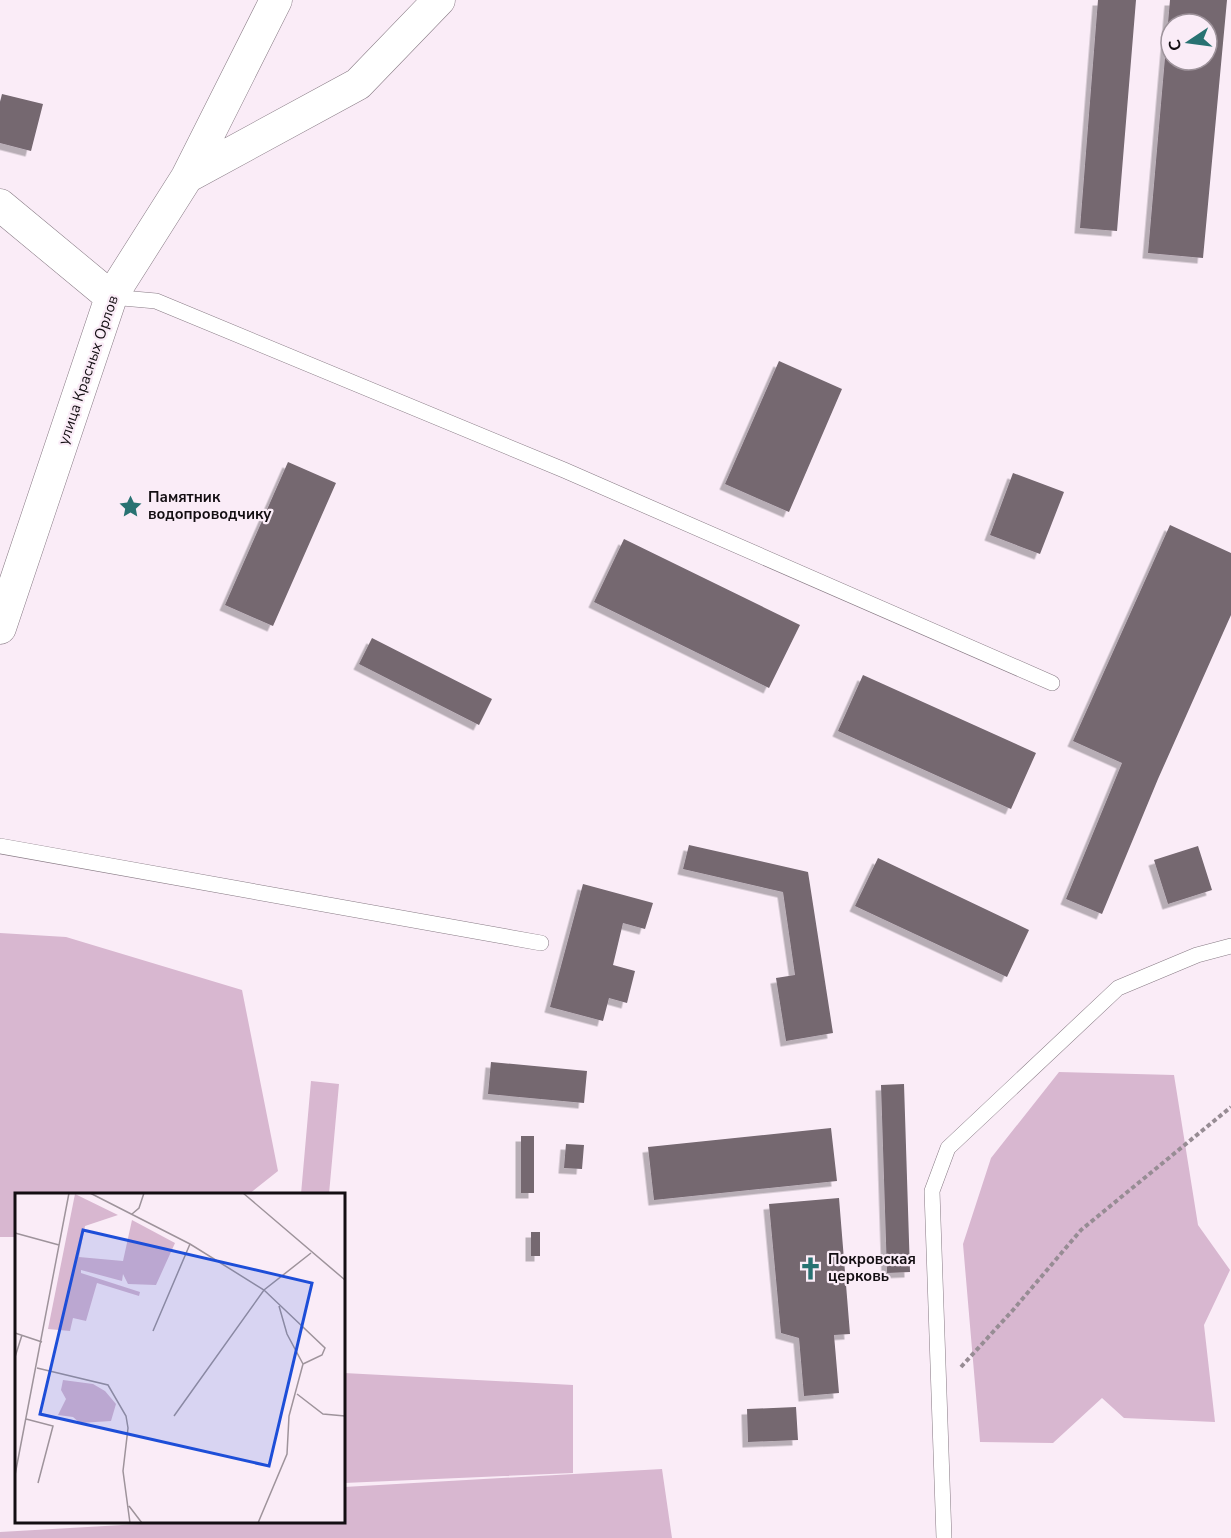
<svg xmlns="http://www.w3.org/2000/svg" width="1231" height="1538" font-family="'Nunito Sans',sans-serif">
	<defs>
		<filter id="shadow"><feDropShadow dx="-5.5" dy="5.5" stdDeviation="0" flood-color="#0004"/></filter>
	</defs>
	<rect width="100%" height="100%" fill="#faecf7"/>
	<path fill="#d8b7d0" d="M0,933L66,937L242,990L278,1171L249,1194H16V1237H0Z
		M1059,1072L1174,1075L1198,1225L1230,1270L1204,1325L1215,1422L1124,1418L1102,1398L1053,1443L980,1442L963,1244L991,1158Z
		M311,1081L339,1084L329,1194H301Z
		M344,1373L573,1385V1473L344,1483Z
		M662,1469L672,1538H0V1532L175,1522H344V1487Z"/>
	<path fill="#746770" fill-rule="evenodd" filter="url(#shadow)" d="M1098,0H1136L1117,231L1080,228Z
		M1170,0H1227L1203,258L1148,253ZM1171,24H1207V60H1171Z
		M2,94L43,104L31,151L0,143V102Z
		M779,361L842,389L789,512L725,484Z
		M288,462L336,483L273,626L225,605Z
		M1013,473L1064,492L1040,554L990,535Z
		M1170,525L1231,553V615L1158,779L1102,914L1066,899L1122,763L1073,741Z
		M624,539L800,625L769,688L594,602Z
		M372,638L492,699L479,725L359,664Z
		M863,675L1036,753L1011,809L838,731Z
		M689,845L808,872L833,1033L786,1041L776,978L795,975L783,892L683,869Z
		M1198,846L1212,890L1168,904L1154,860Z
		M878,858L1029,930L1007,977L855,906Z
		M583,884L653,903L645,929L623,923L613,965L635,971L627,1003L609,998L603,1021L550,1007Z
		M491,1062L587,1071L584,1103L488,1094Z
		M904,1084L910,1272L887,1273L881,1085Z
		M831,1128L837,1181L654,1200L648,1147Z
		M521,1136H534V1193H521Z
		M566,1144L584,1145L582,1169L564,1168Z
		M839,1198L850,1334L834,1335L839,1393L804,1396L799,1338L781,1333L769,1204Z
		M531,1232H540V1256H531Z
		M796,1407L798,1440L748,1442L747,1409Z"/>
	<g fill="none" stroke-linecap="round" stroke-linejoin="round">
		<defs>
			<path id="lane" d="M111,297L156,301L564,470L1052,683
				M0,846L541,943
				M944,1538L932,1191L948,1148L1118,988L1197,955L1231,946"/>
			<path id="street" d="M187,177L358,84L439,0
				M0,205L111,297
				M0,628L111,297L187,177L276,0"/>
		</defs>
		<use href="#lane" stroke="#877a84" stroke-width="16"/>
		<use href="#street" stroke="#877a84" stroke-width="33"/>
		<path stroke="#978c94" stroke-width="4" stroke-dasharray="4.5 3" stroke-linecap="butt" d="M961,1367L1013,1310L1081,1230L1231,1107"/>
		<use href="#lane" stroke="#fff" stroke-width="15"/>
		<use href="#street" stroke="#fff" stroke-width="32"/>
	</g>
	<defs>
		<symbol id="sight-bare" viewBox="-9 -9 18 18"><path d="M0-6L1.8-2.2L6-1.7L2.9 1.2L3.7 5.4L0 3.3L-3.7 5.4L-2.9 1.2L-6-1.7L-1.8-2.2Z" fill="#287272" stroke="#faecf7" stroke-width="2.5" paint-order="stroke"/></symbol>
		<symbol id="church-bare" viewBox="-9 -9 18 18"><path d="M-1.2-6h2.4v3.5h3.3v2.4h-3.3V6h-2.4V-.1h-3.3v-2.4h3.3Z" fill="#287272" stroke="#faecf7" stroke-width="2.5" paint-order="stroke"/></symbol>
	</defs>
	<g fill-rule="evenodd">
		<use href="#sight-bare" x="114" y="490" width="33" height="33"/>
		<use href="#church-bare" x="794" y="1252" width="33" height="33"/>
	</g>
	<g text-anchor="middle" stroke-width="4.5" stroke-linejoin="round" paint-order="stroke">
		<g font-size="15" fill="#130e12" stroke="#faecf7">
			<text transform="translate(88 370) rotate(-71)" y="5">улица Красных Орлов</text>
		</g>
		<g font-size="15" font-weight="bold" fill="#130e12" stroke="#faecf7" text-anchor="start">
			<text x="148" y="502">Памятник<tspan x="148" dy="17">водопроводчику</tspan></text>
			<text x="828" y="1264">Покровская<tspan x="828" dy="17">церковь</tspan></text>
		</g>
	</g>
	<g transform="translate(15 1193)">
		<rect width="330" height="330" fill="#faecf7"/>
		<path d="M60,1L103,22L70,33L64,64L108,68L117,27L160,50L141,92L113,91L108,81L107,88L66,77V80L125,99L124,103L82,90L71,128L58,125L55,138L33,136ZM48,187L78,191L90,198L101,211L96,228L65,230L58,224L43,222L51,206L46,197Z" fill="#d8b7d0"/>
		<path fill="none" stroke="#9e939b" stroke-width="1.5" d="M75,0L175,51L249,97L310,155L307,162L288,171M228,0L330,87M117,21L124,15L129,0M0,40L44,52M138,138L175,51M0,140L27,149M0,164L7,142M22,175L93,192L111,223L113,235L108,278L115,330M282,201L308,221L330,223M159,223L249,97L296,60M11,226L38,233L23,290M0,282L54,0M114,313L127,330M243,330L272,261L274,223L288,171L272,141L264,113"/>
		<path fill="#1d4ed8" fill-opacity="0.15" stroke="#1d4ed8" stroke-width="3" d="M68,37L297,90L254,273L25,221Z"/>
		<rect width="330" height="330" fill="none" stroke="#130e12" stroke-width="3"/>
	</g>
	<g transform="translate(1189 42) rotate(257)"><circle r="28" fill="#faecf7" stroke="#9e939b" stroke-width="1.5"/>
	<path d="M0-4.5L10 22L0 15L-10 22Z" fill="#287272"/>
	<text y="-9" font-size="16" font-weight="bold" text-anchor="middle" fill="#130e12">С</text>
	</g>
</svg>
